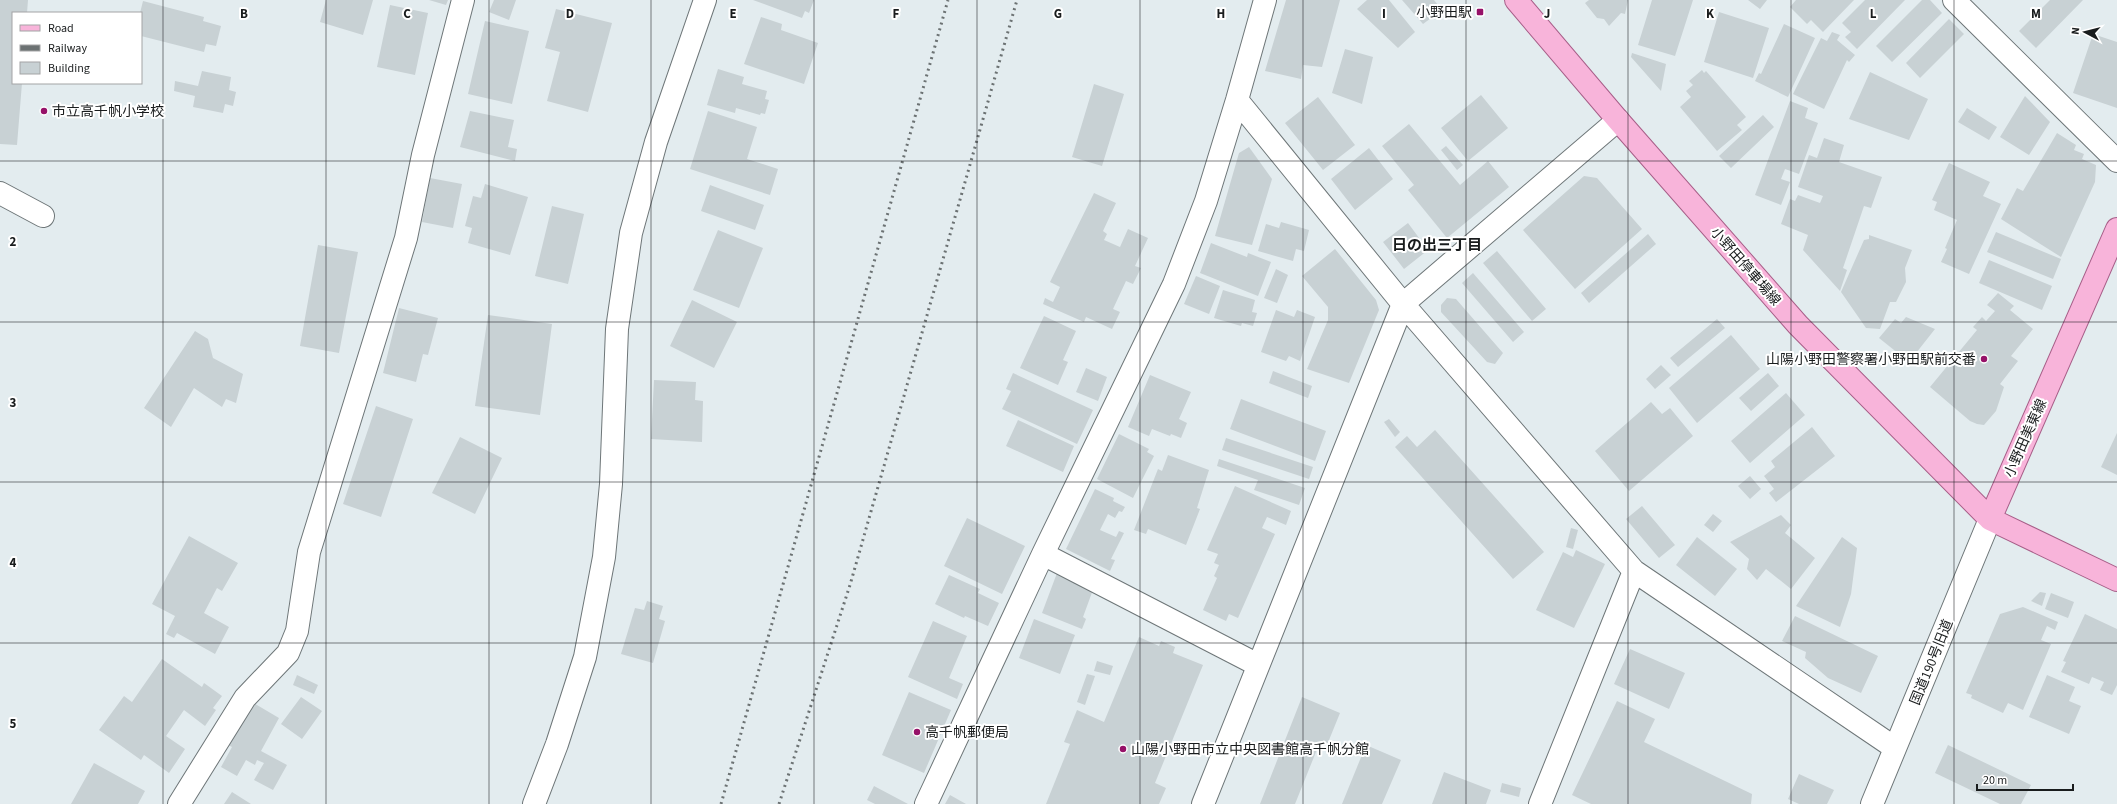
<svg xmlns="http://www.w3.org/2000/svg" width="2117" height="804" font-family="'Source Sans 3','Noto Sans JP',sans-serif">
	<rect width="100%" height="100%" fill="#e3ecef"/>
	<path fill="#c8d1d4" d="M0,0H28L27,13H13V83H22L17,145L0,144Z
		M326,0H373L363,35L320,22Z
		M429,0H448L446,5Z
		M494,0H516L509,20L489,12Z
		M753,0H814L809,13L805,11L802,18Z
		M1286,0H1340L1322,67L1303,65L1301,79L1265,71Z
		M1367,0H1389L1415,32L1398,48L1357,9Z
		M1402,0H1434L1442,10L1423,24Z
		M1589,0H1628L1625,14L1621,13L1609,26L1604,19L1597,18L1585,3Z
		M1652,0H1693L1675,56L1638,45Z
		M1748,0H1767L1760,9Z
		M1796,0H1854L1823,32L1811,20L1807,24L1790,7Z
		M1865,0H1905L1857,49L1845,37L1851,32L1842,23Z
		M1922,0H1930L1942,13L1892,62L1876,46Z
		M2050,0H2083L2036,48L2019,31Z
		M143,1L204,17L203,21L221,26L216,46L206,44L204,52L141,36L140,13Z
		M390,5L428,13L415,75L377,67Z
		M556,9L612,23L588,112L547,101L560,52L545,48Z
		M1719,12L1769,28L1753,78L1704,62Z
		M761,17L782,24L781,30L818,43L804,84L744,64Z
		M1949,19L1964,34L1920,78L1906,63Z
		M485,21L529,31L512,104L468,94Z
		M1784,24L1815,38L1788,97L1755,81L1759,73L1761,74Z
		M1832,32L1840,35L1837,40L1855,55L1849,62L1847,60L1824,109L1793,94L1821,38L1827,41Z
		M2093,34L2117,42V108L2073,93Z
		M1345,49L1373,57L1362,104L1332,93Z
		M1632,53L1666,64L1661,91L1631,57Z
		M718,69L744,77L742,84L767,91L765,99L769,100L765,114L761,113L760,115L736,108L735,113L707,105Z
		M1702,70L1704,73L1706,71L1746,117L1737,125L1742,130L1717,151L1680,107L1691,97L1686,91L1693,85L1689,81Z
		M202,71L231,77L229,90L236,92L233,106L225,104L223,113L193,107L195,96L174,91L175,81L198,86Z
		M1870,72L1928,99L1909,140L1849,119Z
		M1094,84L1124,94L1102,166L1072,157Z
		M1481,95L1508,128L1468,161L1441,128Z
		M2025,96L2050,122L2029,155L2000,137Z
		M1318,97L1355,145L1323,170L1285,123Z
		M1790,101L1808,108L1805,118L1818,123L1799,174L1785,169L1781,179L1790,182L1781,205L1755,195Z
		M1967,108L1997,127L1989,140L1958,122Z
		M470,111L514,120L508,147L517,149L515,161L460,147Z
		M708,111L757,127L747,159L778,169L770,195L690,169Z
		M1763,115L1774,127L1731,168L1719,156Z
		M1409,124L1460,185L1488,161L1509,187L1447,238L1408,190L1414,185L1382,146Z
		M2057,133L2076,145L2074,150L2084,154L2082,159L2096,165L2095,182L2061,257L2001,219L2017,188L2023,191Z
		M1824,138L1844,145L1839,162L1882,177L1871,208L1864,206L1843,268L1847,270L1840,291L1803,250L1808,235L1781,224L1790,199L1795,201L1798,195L1820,203L1823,196L1798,187L1809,155L1817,158Z
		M1446,146L1463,165L1457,170L1441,150Z
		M1249,147L1272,179L1252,245L1215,236L1239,153Z
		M1369,148L1393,179L1355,210L1331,179Z
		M1949,163L1990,182L1983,196L2001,204L1969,274L1941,262L1947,249L1945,248L1957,220L1934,210L1937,202L1932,200Z
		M1584,176L1597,178L1642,229L1575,289L1523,230Z
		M430,178L462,184L453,228L422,222Z
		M485,184L528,197L510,255L468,243L472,228L465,226L473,196L481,198Z
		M710,185L764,205L755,230L701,211Z
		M1094,193L1116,203L1103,231L1107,234L1104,240L1120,247L1128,229L1148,238L1135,266L1141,268L1133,284L1126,281L1113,309L1120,312L1112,329L1086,317L1084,322L1043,304L1045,298L1053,302L1060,287L1050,282Z
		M552,206L584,214L568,284L535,276Z
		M1281,222L1309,230L1304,251L1296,249L1293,261L1258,251L1266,224L1279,228Z
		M1408,223L1428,250L1404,269L1383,242Z
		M718,230L763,248L739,308L693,290Z
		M1996,232L2061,259L2053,279L1987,252Z
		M1648,234L1656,244L1589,303L1581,293Z
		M1869,235L1912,250L1905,268L1906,282L1896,302H1890L1880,329L1866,328L1841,292L1864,240L1869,239Z
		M1211,243L1247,257L1248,253L1271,262L1258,296L1200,273Z
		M318,245L358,252L339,353L300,346Z
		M1335,249L1376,300L1379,310L1349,383L1307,369L1328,320V307L1302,276Z
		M1497,251L1546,309L1532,321L1483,263Z
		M1989,260L2052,286L2042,310L1979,283Z
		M1276,269L1288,275L1277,303L1264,298Z
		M1473,273L1524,332L1513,342L1462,283Z
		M1196,276L1220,286L1209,314L1184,304Z
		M1223,290L1255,300L1252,312L1257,313L1253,326L1242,323L1241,326L1214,318Z
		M1998,293L2014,306L2010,310L2033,329L2011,356L2018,361L2000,384L2004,387L1996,411L1984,425L1977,424L1970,421L1930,387L1977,330L1973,327L1982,317L1986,321L1995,311L1987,305Z
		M1447,298L1456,299L1503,353L1495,364L1487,362L1441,312V305Z
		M692,300L737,322L714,368L670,346Z
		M399,308L438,318L428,355L423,354L416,382L383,373Z
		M1276,310L1294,317L1297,310L1315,317L1300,361L1289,356L1286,361L1261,352Z
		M488,315L552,324L540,415L475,406Z
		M1044,316L1076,331L1063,360L1068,362L1058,385L1020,368Z
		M1906,317L1935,329L1909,362L1879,338L1895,319L1901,323Z
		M1717,319L1725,328L1678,367L1670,358Z
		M195,331L208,339L213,358L243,374L236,403L226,399L222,407L194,388L171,427L144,408Z
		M1731,335L1760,369L1697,423L1669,388Z
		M1661,365L1671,375L1655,389L1646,379Z
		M1086,368L1107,377L1098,401L1076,392Z
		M1273,371L1312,386L1308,398L1269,383Z
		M1013,373L1093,410L1077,444L1002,409L1011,391L1006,389Z
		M1768,373L1779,386L1751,411L1739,398Z
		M1150,375L1191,392L1179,419L1187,423L1181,438L1171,434L1170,436L1152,429L1149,436L1128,427Z
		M654,380L696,382L695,400L703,401L702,442L651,439Z
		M1786,393L1805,415L1750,463L1731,441Z
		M1241,399L1326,431L1315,461L1230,429Z
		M1651,402L1662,414L1670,408L1693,436L1629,491L1595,451Z
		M376,406L413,419L381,517L343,504Z
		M1389,419L1400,432L1395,437L1384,422Z
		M1018,420L1074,446L1063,472L1006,446Z
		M1812,427L1835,456L1776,502L1769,493L1774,489L1764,476L1775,467L1771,461Z
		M1435,430L1544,552L1513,579L1395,447L1407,436L1417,447Z
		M2117,433V475L2101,467Z
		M1119,434L1149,449L1147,452L1154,456L1133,498L1097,479Z
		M460,437L502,458L475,514L432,493Z
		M1226,438L1313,467L1309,479L1222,450Z
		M1168,455L1209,470L1197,508L1200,509L1186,545L1148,529L1146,534L1134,530L1158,469L1162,471Z
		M1219,459L1305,488L1299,505L1254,490L1258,480L1217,466Z
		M1750,476L1761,489L1750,499L1738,486Z
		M1235,486L1291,511L1286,525L1267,517L1262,528L1275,534L1238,618L1229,614L1226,621L1203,610L1217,578L1214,576L1219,565L1214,563L1218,554L1207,550Z
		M1095,489L1114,498L1113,501L1125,507L1122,512L1119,511L1115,518L1108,514L1100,530L1116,537L1119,531L1124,533L1111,559L1115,560L1110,571L1066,549Z
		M1642,506L1675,545L1659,558L1626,519Z
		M1713,514L1722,521L1713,532L1704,525Z
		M1781,515L1791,525L1785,533L1815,558L1791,589L1766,569L1757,580L1747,569L1749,559L1730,542Z
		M967,518L1025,546L1002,594L944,566Z
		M1571,528L1578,530L1573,549L1566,547Z
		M189,536L238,563L222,591L217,588L204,613L229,627L215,654L177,633L174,638L166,634L175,616L152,604Z
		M1697,537L1737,569L1715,596L1676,565Z
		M1842,537L1857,548L1851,594L1840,627L1796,606Z
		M1576,550L1605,564L1574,628L1536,610L1563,552L1573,557Z
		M1057,573L1094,587L1083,617L1086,619L1082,629L1042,613Z
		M949,575L980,589L978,593L999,603L988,626L965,616L964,618L935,604Z
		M2040,592L2046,593L2042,606L2031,601Z
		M2051,593L2074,602L2068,618L2045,609Z
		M647,601L663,606L659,619L665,621L653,663L621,654L635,608L644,610Z
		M2023,607L2058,622L2055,630L2047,626L2041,640L2051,644L2023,710L2008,703L2003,713L1971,698L1972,695L1966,693L2000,614Z
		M2085,614L2117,629V685L2112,695L2100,690L2104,682L2092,677L2089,684L2061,672L2066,662L2063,661Z
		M1795,616L1878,656L1861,693L1828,678L1805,658L1806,652L1782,641Z
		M1034,619L1075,635L1060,674L1019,658Z
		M933,621L967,636L949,678L963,684L957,699L908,677Z
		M1139,637L1159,646L1161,641L1175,647L1173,653L1203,665L1155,783L1166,788L1159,804H1046L1070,744L1064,742L1077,710L1104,722Z
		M1630,649L1685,673L1669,709L1614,684Z
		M162,659L202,687L204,683L222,696L213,708L216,710L205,726L184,710L166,736L185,749L169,773L144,755L141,760L99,730L124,696L132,702Z
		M1097,661L1113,666L1110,675L1094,671Z
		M1087,674L1095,676L1085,705L1077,702Z
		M297,675L318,685L314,694L293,685Z
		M2047,675L2075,687L2069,701L2081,706L2069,734L2029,717Z
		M909,692L951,710L924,773L882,755Z
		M301,697L322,711L302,739L281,724Z
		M1302,697L1340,713L1327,745L1320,742L1295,804H1260Z
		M1617,701L1655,719L1644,742L1752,794L1751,804H1591L1572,795Z
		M252,702L279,718L261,751L287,765L273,790L254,780L264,763L257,760L255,765L246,760L237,776L221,767L232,747L228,745Z
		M1366,745L1401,760L1382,804H1342Z
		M1948,745L2031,785L2021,804H2000L1935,773Z
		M94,763L145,791L138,804H71Z
		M1444,772L1491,790L1486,804H1432Z
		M1799,774L1834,790L1827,804H1799L1788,799Z
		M1502,783L1521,788L1519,797L1500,792Z
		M874,786L908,804H875L867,800Z
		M232,792L251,804H224Z
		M950,795L966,804H945Z"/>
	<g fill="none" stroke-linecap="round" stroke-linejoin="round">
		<defs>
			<path id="minor" d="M1954,0L2117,161
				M1237,100L1403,304L1634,571L1895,748
				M0,193L43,216
				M1043,554L1258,665
				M179,804L245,698L288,653L297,631L309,552L406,238L423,155L463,0
				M534,804L557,744L585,657L604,557L611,484L617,329L631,233L656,142L705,0
				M926,804L1043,554L1174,284L1206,201L1237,100L1265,0
				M1203,804L1403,304L1618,120
				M1540,804L1634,571
				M1872,804L1990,519"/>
			<path id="major" d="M1516,0L1618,120L1798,325L1990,519L2117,580
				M1990,519L2117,229"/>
		</defs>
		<use href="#minor" stroke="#6e7678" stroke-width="24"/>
		<use href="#major" stroke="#a75e88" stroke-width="24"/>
		<use href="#minor" stroke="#fff" stroke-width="22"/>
		<use href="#major" stroke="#f8b4da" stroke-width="22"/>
		<path stroke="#6c7273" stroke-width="3" stroke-dasharray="2 4" stroke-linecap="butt" d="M721,804L948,0
			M779,804L850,585L1017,0"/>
	</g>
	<path fill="none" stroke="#191c1d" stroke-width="1" stroke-opacity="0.55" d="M163,0V804M326,0V804M489,0V804M651,0V804M814,0V804M977,0V804M1140,0V804M1303,0V804M1466,0V804M1628,0V804M1791,0V804M1954,0V804M0,161H2117M0,322H2117M0,482H2117M0,643H2117"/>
	<g fill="#961168" stroke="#fff" stroke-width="1.5">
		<rect x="1476" y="8" width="8" height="8" rx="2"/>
		<circle cx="44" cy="111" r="4"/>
		<circle cx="1984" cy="359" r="4"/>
		<circle cx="917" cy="732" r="4"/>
		<circle cx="1123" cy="749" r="4"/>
	</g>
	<g text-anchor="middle" stroke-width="4" stroke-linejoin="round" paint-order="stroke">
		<g font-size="14" fill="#191c1d" stroke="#fff" text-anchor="start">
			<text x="1472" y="17" text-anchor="end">小野田駅</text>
			<text x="52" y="116">市立高千帆小学校</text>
			<text x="1976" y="364" text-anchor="end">山陽小野田警察署小野田駅前交番</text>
			<text x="925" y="737">高千帆郵便局</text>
			<text x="1131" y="754">山陽小野田市立中央図書館高千帆分館</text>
		</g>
		<g font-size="14" fill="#191c1d" stroke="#fff">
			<text transform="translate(1746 266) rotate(49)" y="5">小野田停車場線</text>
			<text transform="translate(2025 438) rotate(-66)" y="5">小野田美東線</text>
			<text transform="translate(1931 662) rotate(-68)" y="5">国道190号旧道</text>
		</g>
		<g font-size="15" font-weight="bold" fill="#191c1d" stroke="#fff">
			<text x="1437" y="250">日の出三丁目</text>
		</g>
	</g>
	<g font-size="13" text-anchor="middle" font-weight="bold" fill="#191c1d" stroke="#fff" stroke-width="4" stroke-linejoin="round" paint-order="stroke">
		<text x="244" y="18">B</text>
		<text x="407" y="18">C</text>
		<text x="570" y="18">D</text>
		<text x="733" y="18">E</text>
		<text x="896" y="18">F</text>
		<text x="1058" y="18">G</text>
		<text x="1221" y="18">H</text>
		<text x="1384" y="18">I</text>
		<text x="1547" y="18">J</text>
		<text x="1710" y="18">K</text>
		<text x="1873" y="18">L</text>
		<text x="2036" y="18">M</text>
		<text x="13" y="246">2</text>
		<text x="13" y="407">3</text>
		<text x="13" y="567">4</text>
		<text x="13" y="728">5</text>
	</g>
	<rect x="12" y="12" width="130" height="72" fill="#ffffff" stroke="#a3a4a5"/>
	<rect x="20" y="25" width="20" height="6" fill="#f8b4da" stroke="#a3a4a5"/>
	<text x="48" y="32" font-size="12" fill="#191c1d">Road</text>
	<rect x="20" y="45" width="20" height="6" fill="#6c7273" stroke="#a3a4a5"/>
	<text x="48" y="52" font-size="12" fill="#191c1d">Railway</text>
	<rect x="20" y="62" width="20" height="12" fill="#c8d1d4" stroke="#a3a4a5"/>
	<text x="48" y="72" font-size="12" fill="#191c1d">Building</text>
	<g transform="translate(2085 32) rotate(277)" stroke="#ffffff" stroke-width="3" paint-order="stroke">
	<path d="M0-3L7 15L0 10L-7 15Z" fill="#191c1d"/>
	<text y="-6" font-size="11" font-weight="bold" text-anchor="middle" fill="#191c1d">N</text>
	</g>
	<path d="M1977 784v6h96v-6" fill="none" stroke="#191c1d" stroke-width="2"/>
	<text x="1983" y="784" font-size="12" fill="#191c1d" stroke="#ffffff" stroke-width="3" paint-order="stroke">20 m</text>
</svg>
